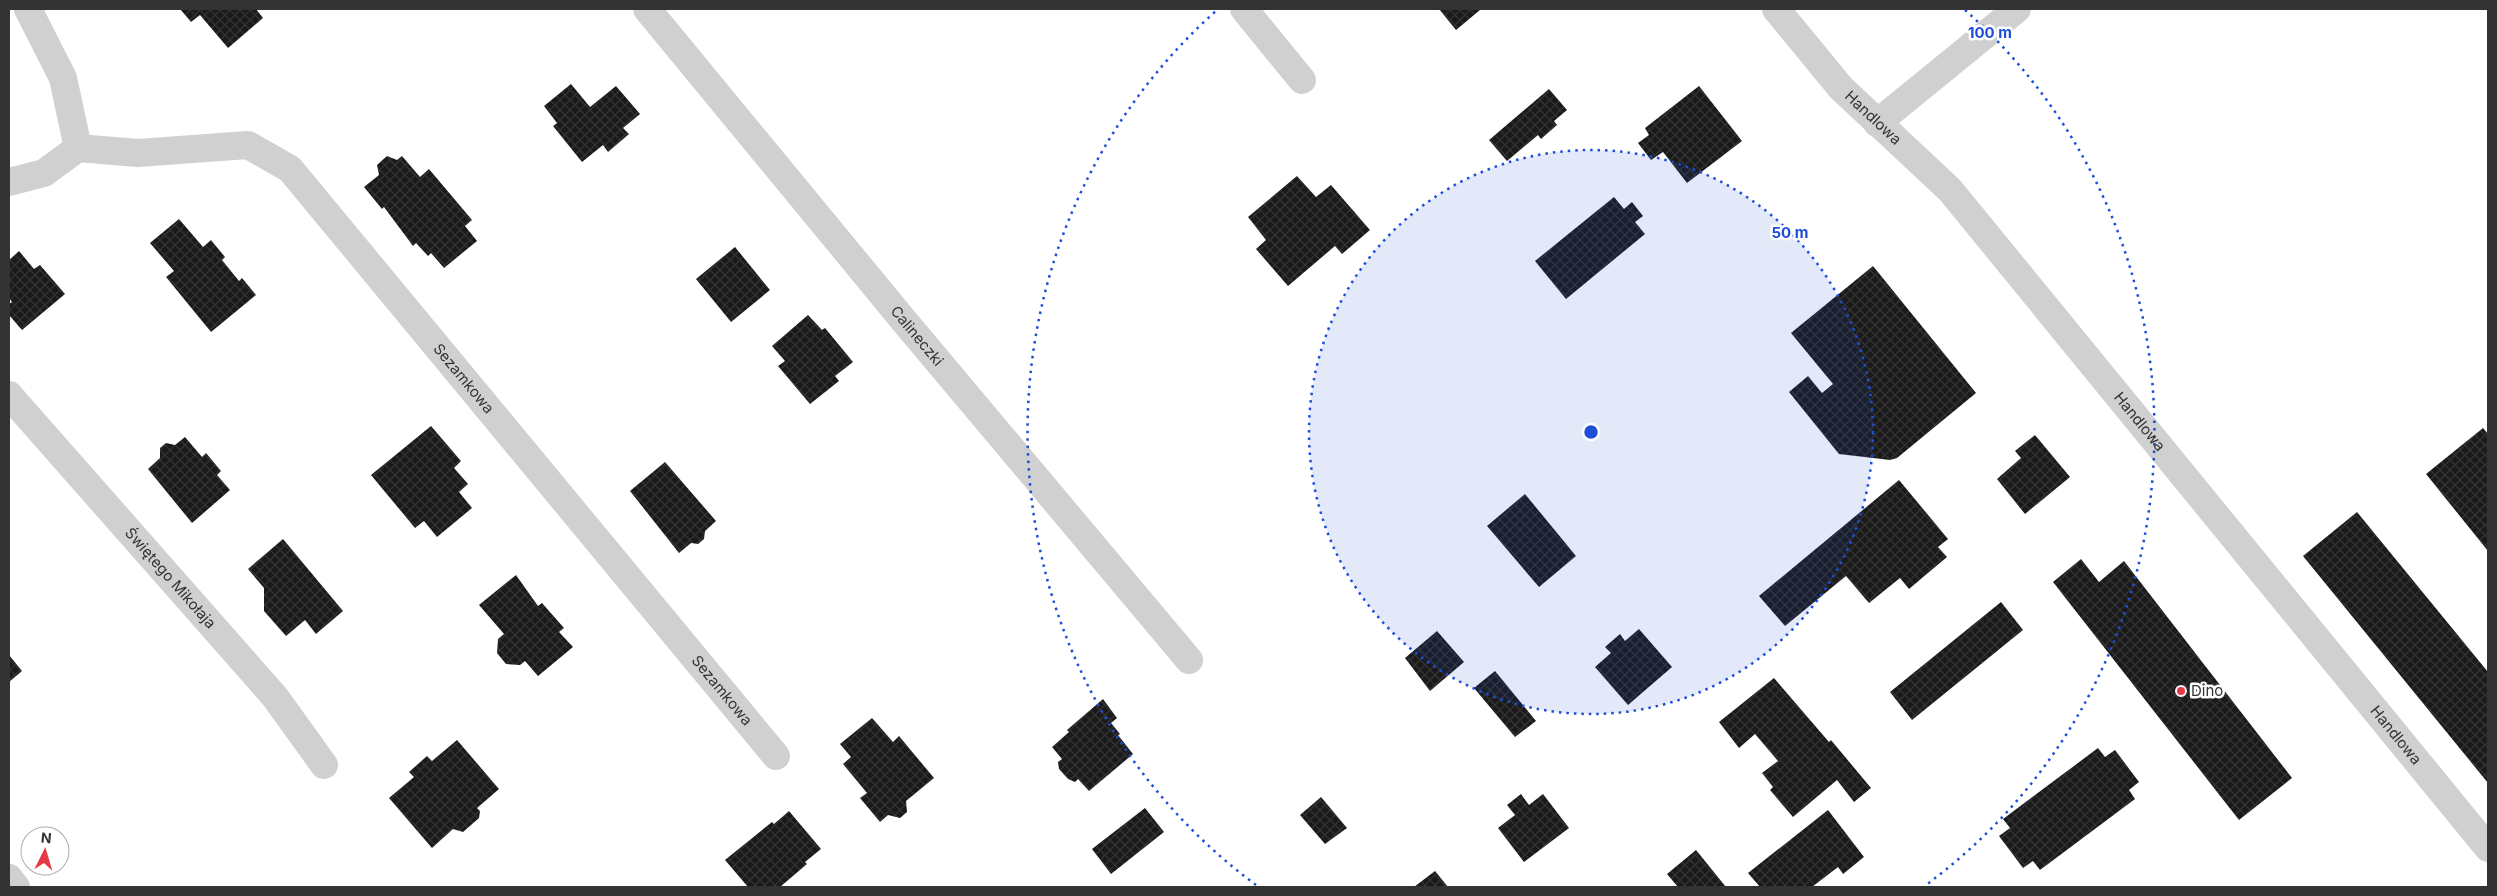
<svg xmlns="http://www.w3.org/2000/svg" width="2497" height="896" font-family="Inter,sans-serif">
	<defs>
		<pattern id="building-cross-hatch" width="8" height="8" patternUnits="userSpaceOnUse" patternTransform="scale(1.25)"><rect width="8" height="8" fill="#1a1a1a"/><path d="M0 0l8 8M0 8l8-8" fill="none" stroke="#333"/></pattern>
	</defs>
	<rect width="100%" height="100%" fill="#fff"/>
	<path fill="url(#building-cross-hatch)" d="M180,9H256L263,18L228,48L200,15L191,22Z
		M1439,9H1479L1480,10L1456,30Z
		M571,84L590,107L616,86L640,114L623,128L629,134L608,152L603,145L582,162L553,126L557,123L544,106Z
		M1699,86L1742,141L1687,183L1663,152L1651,160L1638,143L1649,135L1645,128Z
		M1549,89L1567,110L1554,121L1557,125L1541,139L1538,135L1507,161L1489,140Z
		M387,156L397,160L402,156L420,177L429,169L472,220L465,226L477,241L444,268L431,253L428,256L416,243L413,246L384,207L382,209L364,187L379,175L377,165Z
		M1297,176L1316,197L1331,185L1370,230L1342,254L1335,246L1288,286L1256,249L1266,240L1248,217Z
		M1614,197L1624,209L1632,202L1643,216L1635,222L1645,234L1566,299L1535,261Z
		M179,219L203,247L211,240L225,257L222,260L239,281L242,278L256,295L211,332L166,277L174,271L150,243Z
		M735,247L770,290L731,322L696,279Z
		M19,251L34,269L40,265L65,294L22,330L9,315V304L12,302L9,298V260Z
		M1873,266L1976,393L1897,458L1890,460L1839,454L1789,392L1808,376L1822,393L1833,384L1791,333Z
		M808,315L822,330L825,328L853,362L835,376L839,381L810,404L778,366L785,361L772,346Z
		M431,426L461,461L454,468L468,484L459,492L472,508L437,537L424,521L415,528L371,475Z
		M2483,428L2488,434V551L2426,474Z
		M2035,435L2070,477L2025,514L1997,479L2021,458L2015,451Z
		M185,437L202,457L206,453L221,471L217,475L230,490L192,523L148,469L160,458V448L166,443L175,445Z
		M665,462L716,521L705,531L704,539L698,544L691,543L679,553L630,491Z
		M1899,480L1948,539L1938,547L1947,557L1909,589L1900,578L1869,603L1846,576L1785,626L1759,596Z
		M1525,494L1576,556L1539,587L1487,526Z
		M2357,512L2488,672V783L2303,556Z
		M283,539L343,611L316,634L305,620L286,636L264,611V588L248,569Z
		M2081,559L2099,582L2124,561L2292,778L2239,820L2053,582Z
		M516,575L538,606L542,603L564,628L559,632L573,647L538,676L525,661L520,665L506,664L497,653L498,639L504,634L479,605Z
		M2001,602L2023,630L1912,720L1890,692Z
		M1639,629L1672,667L1628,705L1595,667L1611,653L1605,647L1620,634L1625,641Z
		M1437,631L1464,662L1430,691L1405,658Z
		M9,655L22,671L9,682Z
		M1495,671L1536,721L1515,737L1474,688Z
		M1774,678L1829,742L1831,740L1871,788L1854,802L1837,780L1793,817L1770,790L1773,787L1762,773L1778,761L1755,734L1739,748L1719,722Z
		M1103,699L1117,718L1111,723L1120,734L1118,735L1133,754L1089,791L1078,779L1075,782L1068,779L1059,769L1058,762L1062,759L1052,747L1069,732L1067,730Z
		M872,718L893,742L899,736L934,778L906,801L907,812L900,818L888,815L880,822L860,798L867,793L843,764L851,757L840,744Z
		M457,740L499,789L477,808L480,811L479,818L463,832L453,829L432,848L389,798L414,777L409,772L427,756L432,761Z
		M2098,748L2105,757L2115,750L2139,782L2129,790L2135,799L2040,870L2033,861L2023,868L1999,836L2010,828L2003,819Z
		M1521,794L1529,805L1543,794L1569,828L1524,862L1498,828L1515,815L1507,805Z
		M1321,797L1347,828L1325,844L1300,815Z
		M1145,808L1164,832L1111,874L1092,849Z
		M1828,810L1864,857L1843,874L1838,867L1812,887H1760L1748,873Z
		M789,811L821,849L805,862L807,864L780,887H748L725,860L772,822L774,824Z
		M1696,850L1726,887H1678L1667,874Z
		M1435,871L1448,887H1414Z"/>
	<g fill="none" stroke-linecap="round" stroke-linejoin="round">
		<g stroke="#d0d0d0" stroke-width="28">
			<path d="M28,9L63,78L78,148"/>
			<path id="s1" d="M647,9L905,322L1189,660"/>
			<path d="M1244,9L1302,80"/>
			<path id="s2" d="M1776,9L1841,88L1950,190L2488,848"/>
			<path d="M1877,123L2017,9"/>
			<path id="s3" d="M78,148L138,153L248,145L290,169L776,756"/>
			<path d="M9,182L44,173L78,148"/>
			<path id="s4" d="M9,395L275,697L324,765"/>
			<path d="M9,878L16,887"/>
		</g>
	</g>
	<circle cx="1591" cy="432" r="282" fill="#1d4ed8" fill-opacity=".12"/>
	<g fill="none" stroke="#1d4ed8" stroke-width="2.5" stroke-dasharray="2.5 5">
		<circle cx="1591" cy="432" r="282"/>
		<path d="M1256 885A564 564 0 0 1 1217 10M1965 10A564 564 0 0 1 1926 885"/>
	</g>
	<circle fill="#e63946" stroke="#fff" stroke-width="2" cx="2181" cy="691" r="5"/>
	<g text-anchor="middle" stroke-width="5" stroke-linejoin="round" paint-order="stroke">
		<g font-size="15" fill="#333" stroke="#fff">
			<text dy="5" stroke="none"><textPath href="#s2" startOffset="146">Handlowa</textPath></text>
			<text dy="5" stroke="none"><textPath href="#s1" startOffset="424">Calineczki</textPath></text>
			<text dy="5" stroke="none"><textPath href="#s3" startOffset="491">Sezamkowa</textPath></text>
			<text dy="5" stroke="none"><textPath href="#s2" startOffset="551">Handlowa</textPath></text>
			<text dy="5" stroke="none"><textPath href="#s4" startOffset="244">Świętego Mikołaja</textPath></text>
			<text dy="5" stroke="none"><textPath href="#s3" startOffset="896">Sezamkowa</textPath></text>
			<text dy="5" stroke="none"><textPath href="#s2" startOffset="956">Handlowa</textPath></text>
		</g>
		<g font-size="15" fill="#333" stroke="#fff" text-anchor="start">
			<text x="2191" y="696">Dino</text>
		</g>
	</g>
	<circle cx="1591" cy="432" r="8" fill="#1d4ed8" stroke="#fff" stroke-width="2.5"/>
	<g font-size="15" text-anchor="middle" font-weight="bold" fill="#1d4ed8" stroke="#fff" stroke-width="5" stroke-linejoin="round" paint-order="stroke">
		<text x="1990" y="38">100 m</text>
		<text x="1790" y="238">50 m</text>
	</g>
	<rect width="2497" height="896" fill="none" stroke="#333333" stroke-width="20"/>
	<g transform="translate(45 851) rotate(5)"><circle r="24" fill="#ffffff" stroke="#adadad"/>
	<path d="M0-4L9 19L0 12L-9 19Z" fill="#e63946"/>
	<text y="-8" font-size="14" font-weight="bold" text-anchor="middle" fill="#333333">N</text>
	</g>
</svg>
